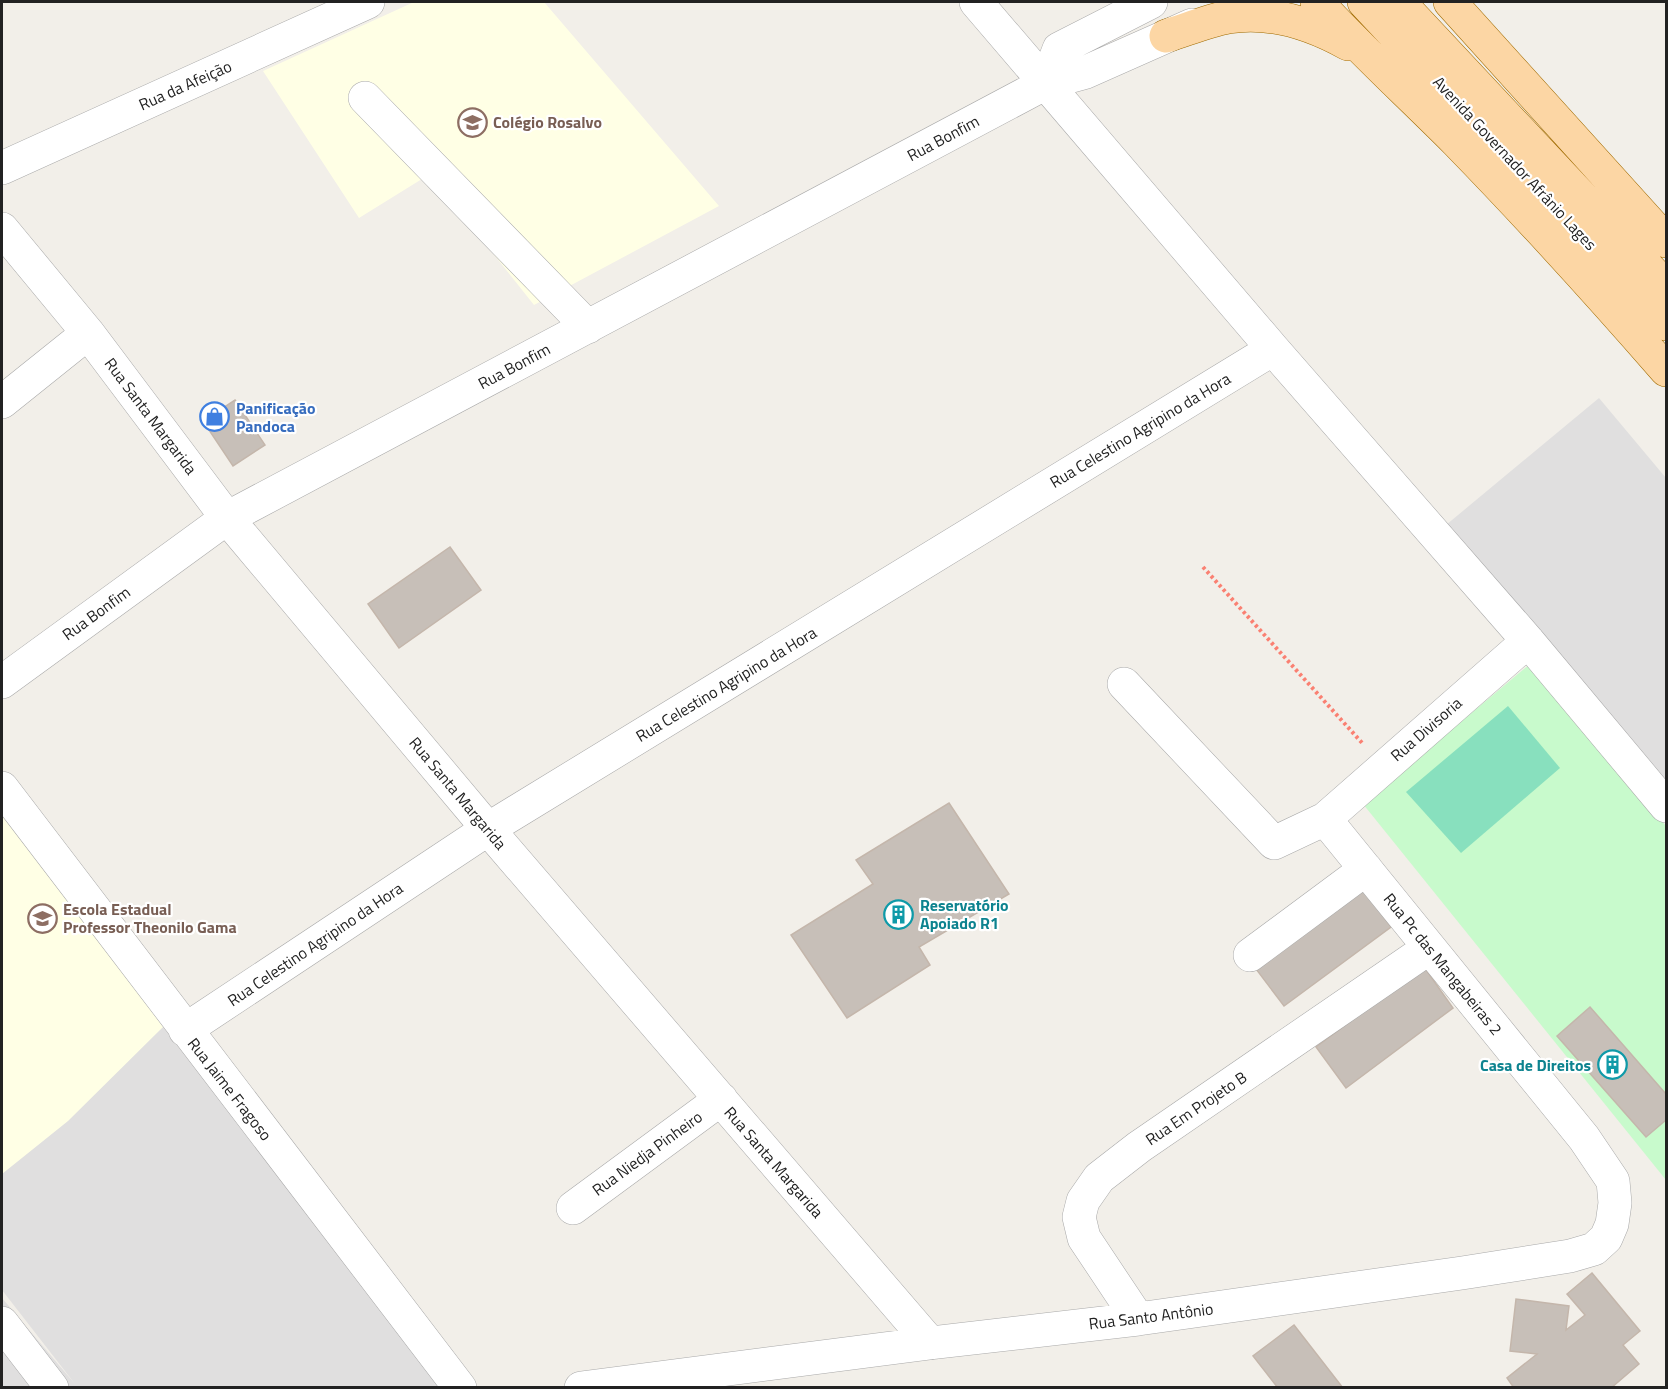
<svg xmlns="http://www.w3.org/2000/svg" width="1668" height="1389" font-family="'Titillium Web',sans-serif">
	<rect width="100%" height="100%" fill="#f2efe9"/>
	<path fill="#e0dfdf" d="M1599,398L1666,478V783L1446,525Z
		M163,1027L445,1387H2V1298L75,1384L2,1290V1171Z"/>
	<path fill="#ffffe5" d="M414,2H544L719,206L534,305L430,174L359,218L263,71Z
		M2,809L163,1027L68,1121L2,1174Z"/>
	<path fill="#c8facc" d="M1530,664L1666,826V1180L1363,804Z"/>
	<path fill="#88e0be" d="M1508,706L1560,768L1461,853L1406,792Z"/>
	<path fill="#c7bfb8" stroke="#c4b6ab" stroke-width="1.5" d="M235,400L265,445L233,466L203,421Z
		M450,547L481,590L399,648L368,604Z
		M949,803L1009,894L919,947L930,965L847,1018L791,935L873,884L856,860Z
		M1361,886L1391,927L1284,1006L1253,965Z
		M1424,967L1453,1008L1346,1088L1316,1047Z
		M1590,1007L1666,1094V1120L1646,1137L1557,1036Z
		M1592,1273L1640,1331L1623,1345L1639,1364L1611,1388H1514L1507,1378L1537,1354L1510,1351L1516,1299L1569,1306L1566,1330L1585,1315L1567,1294Z
		M1294,1325L1343,1388H1278L1253,1356Z"/>
	<g fill="none" stroke-linecap="round" stroke-linejoin="round">
		<defs>
			<path id="minor" d="M976,2L1273,349L1528,641L1666,806
				M1046,83L1059,49L1151,2
				M365,98L588,327
				M2,168L368,2
				M2,229L88,333L227,518L488,829L930,1343
				M2,402L88,333
				M2,682L227,518L1046,83L1086,72L1192,25
				M1124,684L1274,843L1325,819L1528,641
				M2,788L460,1388
				M1250,955L1366,869
				M185,1030L488,829L1273,349
				M573,1208L721,1099
				M1138,1319L1084,1238L1079,1217L1083,1201L1099,1178L1139,1147L1429,948
				M2,1323L52,1388
				M581,1388L930,1343L1138,1319L1462,1273L1570,1256L1594,1249L1606,1238L1612,1224L1615,1203L1613,1181L1584,1138L1325,819"/>
			<path id="major" d="M1317,2C1361,50 1409,94 1456,141C1528,215 1598,292 1666,370
				M1364,2L1666,324
				M1399,2L1666,287
				M1450,2L1666,241
				M1166,36C1186,30 1207,21 1228,17C1270,10 1312,24 1348,44"/>
		</defs>
		<use href="#minor" stroke="#a9a9a9" stroke-width="34"/>
		<use href="#major" stroke="#a06b00" stroke-width="34"/>
		<path stroke="#fa8072" stroke-width="4" stroke-dasharray="3 3" stroke-linecap="butt" d="M1203,567L1364,745"/>
		<use href="#minor" stroke="#fff" stroke-width="33"/>
		<use href="#major" stroke="#fcd6a4" stroke-width="33"/>
	</g>
	<defs>
		<symbol id="school-ring" viewBox="-11 -11 22 22"><circle r="9.5" fill="#fff" stroke="#8d6e63" stroke-width="1.5"/><path d="M0-5L7-2L0 1L-7-2ZM-4 1L0 2.5L4 1V4Q0 6-4 4Z" fill="#8d6e63"/></symbol>
		<symbol id="shop-ring" viewBox="-11 -11 22 22"><circle r="9.5" fill="#fff" stroke="#3f7fe0" stroke-width="1.5"/><path d="M-5-2.5h2.3a2.7 3.5 0 0 1 5.4 0H5L5.5 6h-11ZM-1.5-2.5h3a1.5 2.3 0 0 0-3 0Z" fill="#3f7fe0"/></symbol>
		<symbol id="building-ring" viewBox="-11 -11 22 22"><circle r="9.5" fill="#fff" stroke="#0f9aa8" stroke-width="1.5"/><path d="M-4-6H4V6H1V3H-1V6H-4ZM-2.5-4.3h1.7v1.8h-1.7ZM.8-4.3h1.7v1.8H.8ZM-2.5-1h1.7V.8h-1.7ZM.8-1h1.7V.8H.8Z" fill="#0f9aa8"/></symbol>
	</defs>
	<g fill-rule="evenodd">
		<use href="#school-ring" x="456" y="106" width="33" height="33"/>
		<use href="#shop-ring" x="198" y="400" width="33" height="33"/>
		<use href="#building-ring" x="882" y="898" width="33" height="33"/>
		<use href="#school-ring" x="26" y="902" width="33" height="33"/>
		<use href="#building-ring" x="1596" y="1048" width="33" height="33"/>
	</g>
	<g text-anchor="middle" stroke-width="4.5" stroke-linejoin="round" paint-order="stroke">
		<g font-size="16" fill="#222" stroke="#fff">
			<text transform="translate(185 85) rotate(-24)" y="6">Rua da Afeição</text>
			<text transform="translate(943 138) rotate(-28)" y="6">Rua Bonfim</text>
			<text transform="translate(1515 163) rotate(47)" y="6">Avenida Governador Afrânio Lages</text>
			<text transform="translate(514 366) rotate(-28)" y="6">Rua Bonfim</text>
			<text transform="translate(151 416) rotate(53)" y="6">Rua Santa Margarida</text>
			<text transform="translate(1140 430) rotate(-31)" y="6">Rua Celestino Agripino da Hora</text>
			<text transform="translate(96 613) rotate(-36)" y="6">Rua Bonfim</text>
			<text transform="translate(726 684) rotate(-31)" y="6">Rua Celestino Agripino da Hora</text>
			<text transform="translate(1426 729) rotate(-41)" y="6">Rua Divisoria</text>
			<text transform="translate(458 793) rotate(50)" y="6">Rua Santa Margarida</text>
			<text transform="translate(315 944) rotate(-34)" y="6">Rua Celestino Agripino da Hora</text>
			<text transform="translate(1443 964) rotate(51)" y="6">Rua Pc das Mangabeiras 2</text>
			<text transform="translate(230 1089) rotate(52)" y="6">Rua Jaime Fragoso</text>
			<text transform="translate(1196 1108) rotate(-34)" y="6">Rua Em Projeto B</text>
			<text transform="translate(647 1153) rotate(-36)" y="6">Rua Niedja Pinheiro</text>
			<text transform="translate(774 1162) rotate(49)" y="6">Rua Santa Margarida</text>
			<text transform="translate(1151 1316) rotate(-7)" y="6">Rua Santo Antônio</text>
		</g>
		<g font-size="16" font-weight="bold" fill="#785e54" stroke="#fff" text-anchor="start">
			<text x="493" y="128">Colégio Rosalvo</text>
			<text x="63" y="915">Escola Estadual<tspan x="63" dy="18">Professor Theonilo Gama</tspan></text>
		</g>
		<g font-size="16" font-weight="bold" fill="#366cbe" stroke="#fff" text-anchor="start">
			<text x="236" y="414">Panificação<tspan x="236" dy="18">Pandoca</tspan></text>
		</g>
		<g font-size="16" font-weight="bold" fill="#0d838f" stroke="#fff" text-anchor="start">
			<text x="920" y="911">Reservatório<tspan x="920" dy="18">Apoiado R1</tspan></text>
			<text x="1591" y="1071" text-anchor="end">Casa de Direitos</text>
		</g>
	</g>
	<rect width="1668" height="1389" fill="none" stroke="#222222" stroke-width="6"/>
</svg>
